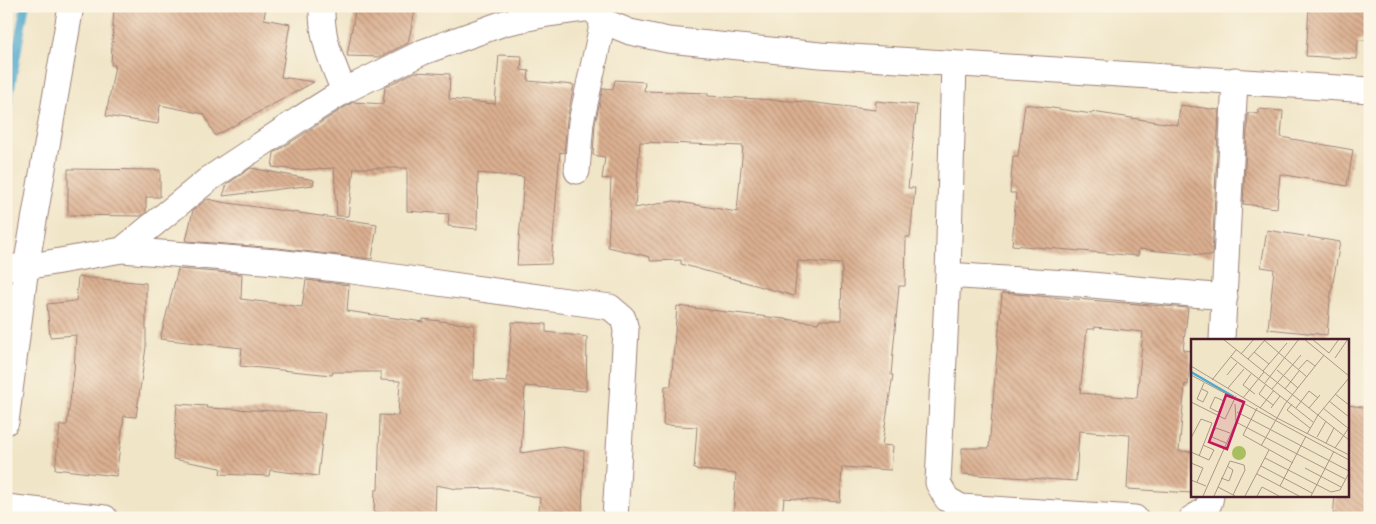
<svg xmlns="http://www.w3.org/2000/svg" width="1376" height="524" font-family="'Comic Neue',sans-serif">
	<defs>
		<pattern id="building-back-hatch" width="6" height="6" patternUnits="userSpaceOnUse" patternTransform="scale(1.25)"><rect width="6" height="6" fill="#dbb091"/><path d="M-1 5l2 2M0 0l6 6M5-1l2 2" fill="none" stroke="#b48f77"/></pattern>
	</defs>
	<rect width="100%" height="100%" fill="#fcf5e5"/>
	<filter id="ink" filterUnits="userSpaceOnUse"><feTurbulence type="fractalNoise" baseFrequency=".02" numOctaves="2"/><feDisplacementMap in="SourceGraphic" scale="10" xChannelSelector="R" yChannelSelector="G"/><feConvolveMatrix kernelMatrix="1 2 1 2 8 2 1 2 1" color-interpolation-filters="sRGB"/></filter>
	<filter id="wash" filterUnits="userSpaceOnUse"><feTurbulence type="fractalNoise" baseFrequency=".0096" numOctaves="4" result="noise"/><feDisplacementMap in="SourceGraphic" scale="20" xChannelSelector="R" yChannelSelector="G"/><feGaussianBlur stdDeviation="1.12" result="paint"/><feColorMatrix in="noise" values="0 0 0 0 0 0 0 0 0 0 0 0 0 0 0 0 0 1.4 0 .05"/><feComposite in="paint" operator="in"/></filter>
	<g filter="url(#wash)">
		<rect width="100%" height="100%" fill="#f0e5c7"/>
		<g fill="none" stroke-linecap="round" stroke-linejoin="round">
			<path stroke="#50a8cd" stroke-width="9" d="M6,113L25,6"/>
		</g>
		<g id="blocks">
			<path fill="url(#building-back-hatch)" fill-rule="evenodd" d="M114,6H266L264,19L290,24L281,77L314,82L215,136L204,114L160,105L158,124L106,116L115,65H111Z
				M356,6H416L408,43L380,57L347,56Z
				M1309,6H1370V41L1358,40L1357,59L1306,56Z
				M499,55L522,56L521,70L529,71L528,81L574,85L567,119L564,153L560,152L551,264L517,265L524,177L478,173L477,229L448,226L449,214L407,211V168H354L348,216H337L334,168L297,170L272,167L274,153L353,102L383,104L385,87L415,72L450,74L449,99L495,104Z
				M615,80L645,82L644,91L708,93V96L807,102L875,110L876,101L917,105L908,188H915L910,237H906L905,286H899L891,375H893L882,445L893,446L891,470L842,467L840,502L784,498L782,518H733L736,474L694,469L697,427L663,425L665,386H671L677,306L818,323L819,320H841L842,264L798,261L794,296L681,264V260L650,261V257L608,247L611,178L602,179L605,157L593,155L595,124L603,88L613,89ZM640,142L743,146L737,212L674,201L635,208Z
				M1025,104L1092,114V112L1178,125L1180,105L1219,110L1212,256L1139,249L1138,256L1012,245L1016,193H1010L1013,156H1018Z
				M1258,109L1283,111L1281,137L1353,150L1347,186L1280,174L1277,208L1243,204L1248,113L1258,114Z
				M251,168L314,180L313,185L223,196L227,184Z
				M68,169L160,170V197H146V212L141,216L68,215Z
				M208,199L221,202L377,224L372,259L278,248L186,241L193,210Z
				M1267,230L1340,242L1330,300L1327,335L1268,329L1274,269L1261,267Z
				M178,269L242,274L241,299L302,307L306,280L349,285L347,311L423,322V319L474,325L473,380L507,382L512,322L546,324V332L587,337L586,391L525,386L521,453L562,447L584,451L582,514L560,510H539L540,498L499,488L457,489L436,485L435,516L374,512L375,490H378L380,415L398,416L400,381L381,380V372H333L332,375L240,366L242,348L160,339Z
				M78,277L146,283V347L136,417L124,416L116,476L55,469L60,425H67L74,372L76,335L50,337L47,304L76,301Z
				M1002,293L1188,308L1183,350L1191,351L1188,385L1185,384L1179,451L1192,452V493L1127,489L1130,435L1079,431L1076,481L962,474V448H989ZM1095,327L1143,332L1137,398L1080,393L1087,329H1095Z
				M177,404L207,406L206,408L325,413L318,476L270,470L269,476L220,474L221,468L173,459Z
				M1347,405L1370,408V518H1333L1335,495H1347Z"/>
		</g>
	</g>
	<g filter="url(#ink)">
		<use href="#blocks" fill-opacity="0" stroke="#9d8279" stroke-width="1"/>
		<g fill="none" stroke-linecap="round" stroke-linejoin="round">
			<defs>
				<path id="minor" d="M322,6C321,39 332,62 344,91
					M590,6L603,21L630,32L668,40L820,55L1370,90
					M954,64L948,275L938,483L947,499L961,507L1135,518
					M577,171L581,122L603,21
					M122,250L209,179L301,118L344,91L423,52L504,23L547,14L591,8
					M6,267H26L122,250L276,262L345,270L610,307L623,318L626,330L615,518
					M948,275L1080,284L1225,297
					M1222,340L1235,80
					M6,422L26,267L71,6
					M6,507L105,518
					M1192,518C1203,512 1210,508 1211,495"/>
			</defs>
			<use href="#minor" stroke="#9d8279" stroke-width="27"/>
			<use href="#minor" stroke="#fff" stroke-width="25"/>
		</g>
	</g>
	<g transform="translate(1191 339)">
		<rect width="158" height="158" fill="#f0e5c7"/>
		<path d="M41 114a7 7 0 1 1 14 0a7 7 0 1 1-14 0Z" fill="#a9bd61"/>
		<path fill="none" stroke="#50a8cd" stroke-width="2.5" d="M0,33L43,58"/>
		<path fill="none" stroke="#ae9689" stroke-width="1" d="M32,0L158,101M113,0L158,37M121,0L138,14L148,0M73,1L116,38M63,13L78,25M50,15L63,0M40,18L122,83M144,19L157,0M57,20L74,1M0,27L86,79L158,116M86,31L107,49M107,31L116,21L124,27M72,32L96,4M60,35L52,46L64,55M0,36L158,121M36,36L46,24M21,41L45,11M74,44L108,0M75,45L68,55L82,66M37,49L53,30M11,50L17,53L12,63L6,60L13,44M81,50L110,16M94,50L108,32M144,55L158,66M52,59L73,33M33,62L24,58L19,69L27,73L28,72L36,56M138,62L158,78M0,63L34,80L45,57M44,65L45,83M101,65L96,71L119,89M66,69L52,96L102,124M69,69L83,51M80,69L89,57M105,69L118,52L127,59M118,69L129,56M132,69L158,90M46,73L158,132M22,93L21,98L35,104M22,93L25,89L39,94M116,95L127,76L158,39M126,98L135,82M0,99L10,80L21,84L8,117M135,104L143,89M70,107L94,65L133,16M144,109L157,90M0,113L18,121L23,111L12,106M74,119L140,153L149,151L158,134M0,124L12,129L6,143M70,127L121,154M114,129L150,148M66,135L108,157M30,139L38,142L40,137L42,131L36,127M0,141L15,147M89,147L115,97M27,148L44,157M12,157L45,83L154,140M23,157L39,122L53,126L54,131L42,156M54,157L78,111M66,157L71,148L88,157M120,157L143,112"/>
		<path fill="#c2185b" fill-opacity="0.15" stroke="#c2185b" stroke-width="2.5" d="M35,56L53,63L36,110L18,103Z"/>
		<rect width="158" height="158" fill="none" stroke="#4a1f2b" stroke-width="2.5"/>
	</g>
	<rect width="1376" height="524" fill="none" stroke="#fcf5e5" stroke-width="25"/>
</svg>
